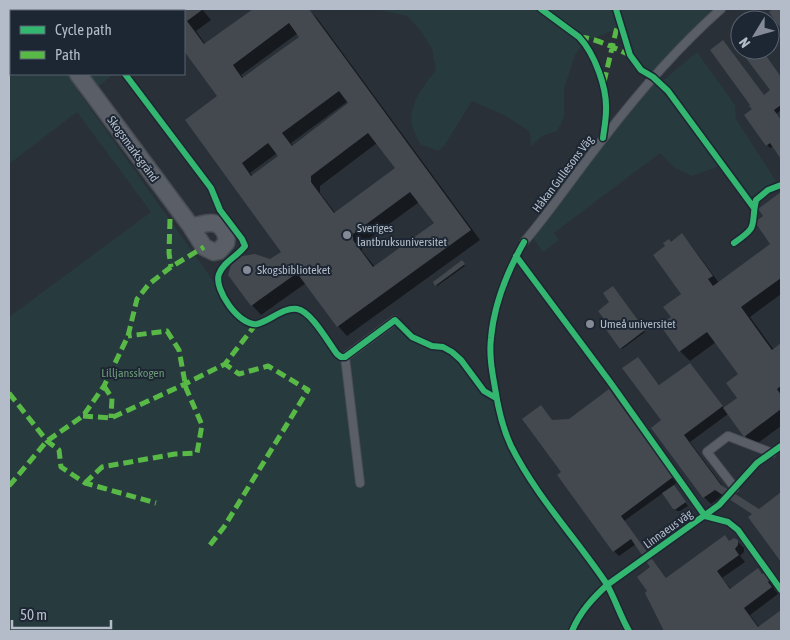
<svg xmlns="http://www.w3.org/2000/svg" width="790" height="640" font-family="'Asap Condensed',sans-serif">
	<rect width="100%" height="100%" fill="#2a3038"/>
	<path fill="#273a3e" d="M15,9H110L108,11H14Z
		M376,9H721L653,77L660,83L697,52L735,105L736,119L776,181L748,199L722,165L692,176L675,168L660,153L554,233L559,240L543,252L530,234L652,77C629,63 627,46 620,22L616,31L609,32L584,42L575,55L564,89V117L557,131L542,136L531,147L530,132L506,116L472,101L444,146L438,151L420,144C417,138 414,132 412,126C407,106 425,84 436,70L432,49L421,31L407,16Z
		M11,16V74H114L100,85L78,91L239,317C266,338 283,296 307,313C316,320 330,344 337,354L341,357L346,356L395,320L412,337L432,346L443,347L452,352L461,360L484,391L496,398L501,424L511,446L531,481L607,585C592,599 580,612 572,631H9V317L151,212L77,112L9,164V21Z"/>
	<path fill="#0007" fill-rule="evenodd" d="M154,9H202L211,20L196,31L206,45L255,9H308L317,18L480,240L347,336L338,326L306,283L261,315L252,305L270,261L283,252L186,121L219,96L184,49V11H156ZM298,33L300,37L244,79L241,75ZM348,101L350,104L293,146L291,143ZM377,143L397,169L336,214L320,193V186ZM277,153L279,156L253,176L250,173ZM419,202L436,223L375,267L362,251V244Z
		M742,50H760L781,78V110L776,114L781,121V157L773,146L770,148L767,145L753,110L764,96L772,91Z
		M781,194V294L750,317L774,350L781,344V426L754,446L745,436L728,414L690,442L724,488L759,510L781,495V559L750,517L754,514L723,495L711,504L704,497L653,428L662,421L638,358L660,386L690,364L724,408L738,398L740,375L716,342L690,361L680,351L661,326L672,317L683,294L671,243L682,235L691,245L719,283L772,244L765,217L759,210Z
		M462,262L465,266L437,286L436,285Z
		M614,288L645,332L622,349L607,328L610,326L611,302Z
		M614,396L677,482L673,486L688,506L680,511H677L663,493L624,521L667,579L730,542L737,541L744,548V552L740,556L745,562L722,578L731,589L758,570L763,575H770L777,582L778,585L774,589L778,594L750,615L759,627L781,611V631H665L646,593L649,591L652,567L636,544L619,556L614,551L562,473L553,421L569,420Z"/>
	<path fill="#444950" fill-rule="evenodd" d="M152,9H201L202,10L187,21L204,44L253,9H309L471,230L337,327L297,273L251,306L228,275L231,265L242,256L255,254L270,259L281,252L185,120L217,96L184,51V11H154ZM289,23L299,37L242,78L233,65ZM339,91L348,103L292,146L282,133ZM368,133L395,168L334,213L311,182V176ZM268,143L278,156L251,176L242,163ZM410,192L434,223L373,267L353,240V234Z
		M773,9H781V29L769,12Z
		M740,28V50L730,35Z
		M723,40L764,95L770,90L740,50H762L781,77V105L774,110L781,120V159L770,143L766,146L744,115L752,109L749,106L750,105L710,50Z
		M781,192V278L741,307L772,350L781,343V386L777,389L781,395V409L744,437L723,408L737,398L726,383L738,374L707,332L679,352L660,325L671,317L663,307L681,294L653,255L665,246L663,243L669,239L671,242L682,233L713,276L708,279L713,286L770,244L755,222L763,216L758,209Z
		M462,260L465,264L435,286L433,282Z
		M613,286L645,330L620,349L605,328L609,325L598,311L609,302L603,293Z
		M638,357L659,385L690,363L723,406L684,435L721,485L759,509L781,492V562L748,517L752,514L715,490L703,498L651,428L661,420L622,368Z
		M609,389L673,477L621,516L666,578L725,535L729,541L734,538L738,540V545L735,549L739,555L717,571L730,589L758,568L762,574L768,572L771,574L772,578L768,582L772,587L744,608L758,627L781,610V631H664L645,593L647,591L637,577L650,567L631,539L613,552L557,475L561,472L522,419L541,405L552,420L569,419Z
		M674,485L686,502L676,509H673L662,493Z"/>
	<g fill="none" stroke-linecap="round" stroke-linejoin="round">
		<defs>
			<path id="lane" d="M524,242C552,209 576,173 603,139C639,92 677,48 721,9
				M360,483L345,357L395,320
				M735,488L707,452L728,436L772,453"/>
			<path id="street" d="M9,21L11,16
				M78,74L190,225L204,247L214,252L219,251L226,243C228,234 221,222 210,223C201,223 200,227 190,225"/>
		</defs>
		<use href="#lane" stroke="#484c53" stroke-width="10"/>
		<use href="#street" stroke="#484c53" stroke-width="19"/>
		<use href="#lane" stroke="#5a5e66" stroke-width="8"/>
		<use href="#street" stroke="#5a5e66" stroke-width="16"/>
		<path stroke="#58b947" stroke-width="5" stroke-dasharray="10 5" stroke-linecap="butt" d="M579,37C596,38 614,48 630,55
			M604,82L616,31L619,22
			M170,219L169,253L171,267
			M104,386L112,398L111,418
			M9,393L47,441L59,450L61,467L85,483L156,503
			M83,416L111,418L185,384L225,364L256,324
			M85,483L102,467L175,454L197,453L202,425L186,388L179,350L167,331L128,336
			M9,486L47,441L83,416L104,386L128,336L137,299L149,284L171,267L204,247
			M210,545L224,527L308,390L268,366L239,374L225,364"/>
		<defs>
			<path id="cycleway" d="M541,9L579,37C595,54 607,88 606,110C606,120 604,129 603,138
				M616,9L630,55L641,70L653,77L668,91L754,208
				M125,74L211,188L220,210L242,239L245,246C237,257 224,261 219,274C213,289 240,327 257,324C270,321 283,307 297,309C311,311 328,342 337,354L341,357H345L395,320L412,337L432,346L443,347L452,352L461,360L484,391L496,398
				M524,242C507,272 494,304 491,338C489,355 492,371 495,388C498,408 502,427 511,446C536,496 575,537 606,583C615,598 620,616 629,631
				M734,243C760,225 750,227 756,200L768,190L781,185
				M516,256L610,382L705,516L728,522L738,530L781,590
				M572,631C580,612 592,599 607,585L719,505L757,463L781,446"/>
		</defs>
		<use href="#cycleway" stroke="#1d2633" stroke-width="9"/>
		<use href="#cycleway" stroke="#33b770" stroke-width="6"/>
	</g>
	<g fill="#848b96" stroke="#1d2633" stroke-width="2">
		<circle cx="347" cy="235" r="5"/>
		<circle cx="247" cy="270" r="5"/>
		<circle cx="590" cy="324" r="5"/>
	</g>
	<g text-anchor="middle" stroke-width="4" stroke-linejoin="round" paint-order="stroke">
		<g font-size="12" fill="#b4bcc9" stroke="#1d2633">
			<text transform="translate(133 149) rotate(54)" y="4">Skogsmarksgränd</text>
			<text transform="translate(563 174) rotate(-53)" y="4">Håkan Gullesons Väg</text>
			<text transform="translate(668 529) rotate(-36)" y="4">Linnaeus väg</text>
		</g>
		<g font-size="12" fill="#b4bcc9" stroke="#1d2633" text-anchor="start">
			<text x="357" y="232">Sveriges<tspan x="357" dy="14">lantbruksuniversitet</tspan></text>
			<text x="257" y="274">Skogsbiblioteket</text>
			<text x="600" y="328">Umeå universitet</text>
		</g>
		<g font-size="12" fill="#6b9a76" stroke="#1d2633">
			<text x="133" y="377">Lilljansskogen</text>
		</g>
	</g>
	<rect width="790" height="640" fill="none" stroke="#b4bcc9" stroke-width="20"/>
	<rect x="10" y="10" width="175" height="65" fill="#1d2633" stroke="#59626f"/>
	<rect x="20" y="26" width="25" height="8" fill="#33b770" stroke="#59626f"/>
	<text x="55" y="35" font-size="15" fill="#b4bcc9">Cycle path</text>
	<rect x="20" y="51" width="25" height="8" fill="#58b947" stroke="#59626f"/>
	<text x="55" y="60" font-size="15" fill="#b4bcc9">Path</text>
	<g transform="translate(755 35) rotate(233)"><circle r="24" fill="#1d2633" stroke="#59626f"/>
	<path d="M0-4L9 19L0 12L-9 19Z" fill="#848b96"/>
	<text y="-8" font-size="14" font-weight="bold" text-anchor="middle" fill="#b4bcc9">N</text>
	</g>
	<path d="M12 620v8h99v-8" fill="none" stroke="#b4bcc9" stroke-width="2.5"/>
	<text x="20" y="620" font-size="15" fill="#b4bcc9" stroke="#1d2633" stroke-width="4" paint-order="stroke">50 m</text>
</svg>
